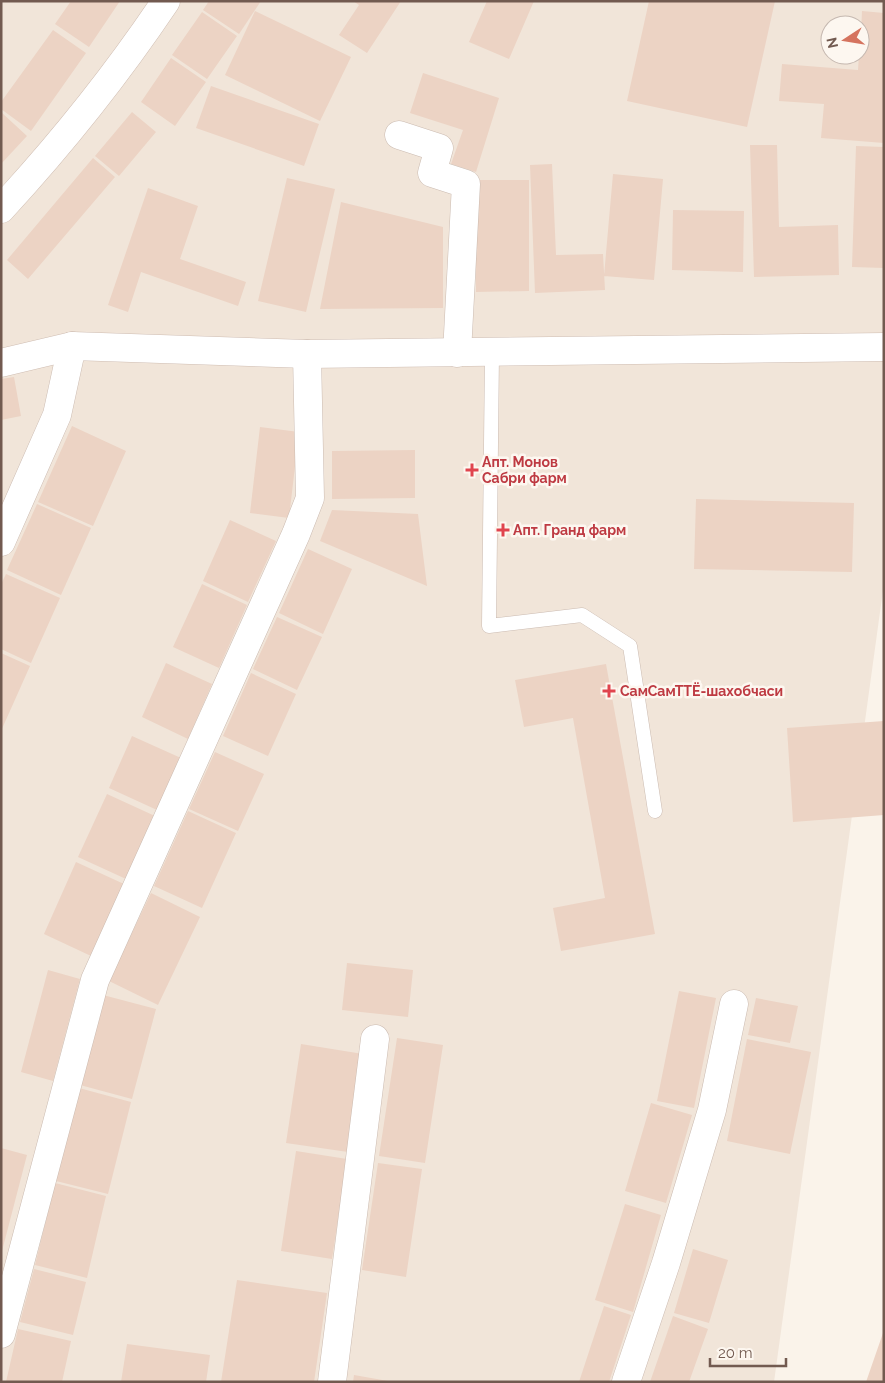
<svg xmlns="http://www.w3.org/2000/svg" width="885" height="1383" font-family="Raleway,sans-serif">
	<rect width="100%" height="100%" fill="#faf3ea"/>
	<path fill="#f1e5d9" fill-rule="evenodd" d="M1,1H884V583L774,1382H1ZM830,25H860V55H830Z"/>
	<path fill="#ecd3c4" d="M71,1H120L89,47L55,24Z
		M209,1H261L239,34L203,10Z
		M353,1H401L367,53L339,35L359,5Z
		M487,1H534L509,59L469,42Z
		M649,1H775L747,127L627,101Z
		M255,11L351,57L320,121L225,75Z
		M862,11L884,13V143L821,138L824,104L779,101L782,64L858,70L859,55H860Z
		M202,12L237,36L207,79L172,55Z
		M53,30L86,53L31,131L1,109V102Z
		M171,58L206,82L175,126L141,102Z
		M423,73L499,98L476,172L451,164L463,130L410,113Z
		M211,86L319,124L304,166L196,128Z
		M1,112L27,136L1,164Z
		M132,112L156,132L119,176L95,156Z
		M750,145H777L779,227L838,225L839,275L754,277Z
		M856,146L884,147V268L852,267Z
		M93,158L115,177L28,279L7,260Z
		M552,164L556,255L603,254L605,290L535,293L530,165Z
		M613,174L663,179L654,280L604,276Z
		M287,178L335,189L306,312L258,301Z
		M476,180H529V291L476,292Z
		M148,188L198,206L180,259L246,282L238,306L141,272L128,312L108,305Z
		M341,202L443,227V308L320,309Z
		M673,210L744,211L743,272L672,270Z
		M14,377L21,416L1,420V379Z
		M72,426L126,451L93,526L38,502Z
		M260,427L299,432L289,518L250,513Z
		M415,450V498L332,499V451Z
		M696,499L854,503L852,572L694,569Z
		M37,504L91,528L61,595L7,570Z
		M332,510L418,514L427,586L320,541Z
		M230,520L276,541L248,602L203,581Z
		M308,549L352,569L323,634L279,613Z
		M6,574L60,598L31,663L1,649V584Z
		M202,584L247,605L219,668L173,647Z
		M277,617L322,637L297,690L253,669Z
		M1,653L30,666L1,731Z
		M166,663L212,684L188,739L142,717Z
		M606,664L655,934L561,951L553,908L605,898L573,718L524,727L515,680Z
		M251,673L296,694L268,756L223,736Z
		M884,721V815L793,822L787,728Z
		M132,736L181,758L157,810L109,788Z
		M215,752L264,774L238,831L189,809Z
		M107,794L155,816L126,879L78,857Z
		M188,811L236,833L202,908L154,886Z
		M76,862L124,884L91,956L44,934Z
		M151,893L200,917L158,1005L109,981Z
		M347,963L413,970L408,1017L342,1010Z
		M48,970L80,979L53,1081L21,1072Z
		M679,991L716,998L694,1108L657,1101Z
		M103,995L156,1009L132,1099L80,1085Z
		M756,998L798,1006L790,1043L748,1035Z
		M397,1038L443,1045L425,1163L379,1156Z
		M747,1039L811,1052L790,1154L727,1141Z
		M301,1044L363,1054L348,1152L286,1143Z
		M79,1088L131,1102L108,1194L56,1181Z
		M651,1103L692,1115L666,1203L625,1191Z
		M1,1148L27,1155L2,1251H1Z
		M296,1151L347,1159L332,1259L281,1251Z
		M378,1163L422,1169L406,1277L362,1270Z
		M55,1183L106,1196L87,1278L35,1265Z
		M625,1204L661,1215L633,1312L595,1300Z
		M693,1249L728,1260L709,1323L674,1313Z
		M34,1269L86,1282L73,1335L20,1322Z
		M237,1280L327,1293L314,1382H221Z
		M604,1306L631,1315L609,1382H579Z
		M673,1316L708,1329L689,1382H650Z
		M18,1329L71,1341L62,1382H6Z
		M883,1333L884,1382H866Z
		M127,1344L210,1355L206,1382H121Z
		M354,1375L388,1381V1382H353Z"/>
	<g fill="none" stroke-linecap="round" stroke-linejoin="round">
		<defs>
			<path id="service" d="M492,353L489,626L582,615L630,646L655,811"/>
			<path id="minor" d="M399,135L439,148L432,173L466,184L457,353
				M1,542L57,415L72,346
				M1,1334L95,980L296,534L310,498L307,354
				M332,1382L375,1039
				M626,1382L666,1263L712,1110L734,1004"/>
			<path id="secondary" d="M1,209C61,144 117,74 166,1
				M1,363L72,346L307,354L884,347"/>
		</defs>
		<use href="#service" stroke="#cbbbb1" stroke-width="15"/>
		<use href="#minor" stroke="#cbbbb1" stroke-width="29"/>
		<use href="#secondary" stroke="#cfbdb2" stroke-width="29"/>
		<use href="#service" stroke="#fff" stroke-width="14"/>
		<use href="#minor" stroke="#fff" stroke-width="28"/>
		<use href="#secondary" stroke="#fff" stroke-width="28"/>
	</g>
	<g fill="#e0444e" stroke="#fdf7f0" stroke-width="2">
		<path d="M469.5 462.5h5v5h5v5h-5v5h-5v-5h-5v-5h5z"/>
		<path d="M500.5 522.5h5v5h5v5h-5v5h-5v-5h-5v-5h5z"/>
		<path d="M606.5 683.5h5v5h5v5h-5v5h-5v-5h-5v-5h5z"/>
	</g>
	<g text-anchor="middle" stroke-width="5" stroke-linejoin="round" paint-order="stroke">
		<g font-size="14" font-weight="bold" fill="#be3a42" stroke="#fdf7f0" text-anchor="start">
			<text x="482" y="467">Апт. Монов<tspan x="482" dy="16">Сабри фарм</tspan></text>
			<text x="513" y="535">Апт. Гранд фарм</text>
			<text x="620" y="696">СамСамТТЁ-шахобчаси</text>
		</g>
	</g>
	<rect width="885" height="1383" fill="none" stroke="#725a50" stroke-width="5"/>
	<g transform="translate(845 40) rotate(258)"><circle r="24" fill="#fdf7f0" stroke="#c5b8b0"/>
	<path d="M0-4L9 19L0 12L-9 19Z" fill="#d5735e"/>
	<text y="-8" font-size="14" font-weight="bold" text-anchor="middle" fill="#725a50">N</text>
	</g>
	<path d="M710 1358v8h76v-8" fill="none" stroke="#725a50" stroke-width="2.5"/>
	<text x="718" y="1358" font-size="15" fill="#725a50" stroke="#fdf7f0" stroke-width="4" paint-order="stroke">20 m</text>
</svg>
